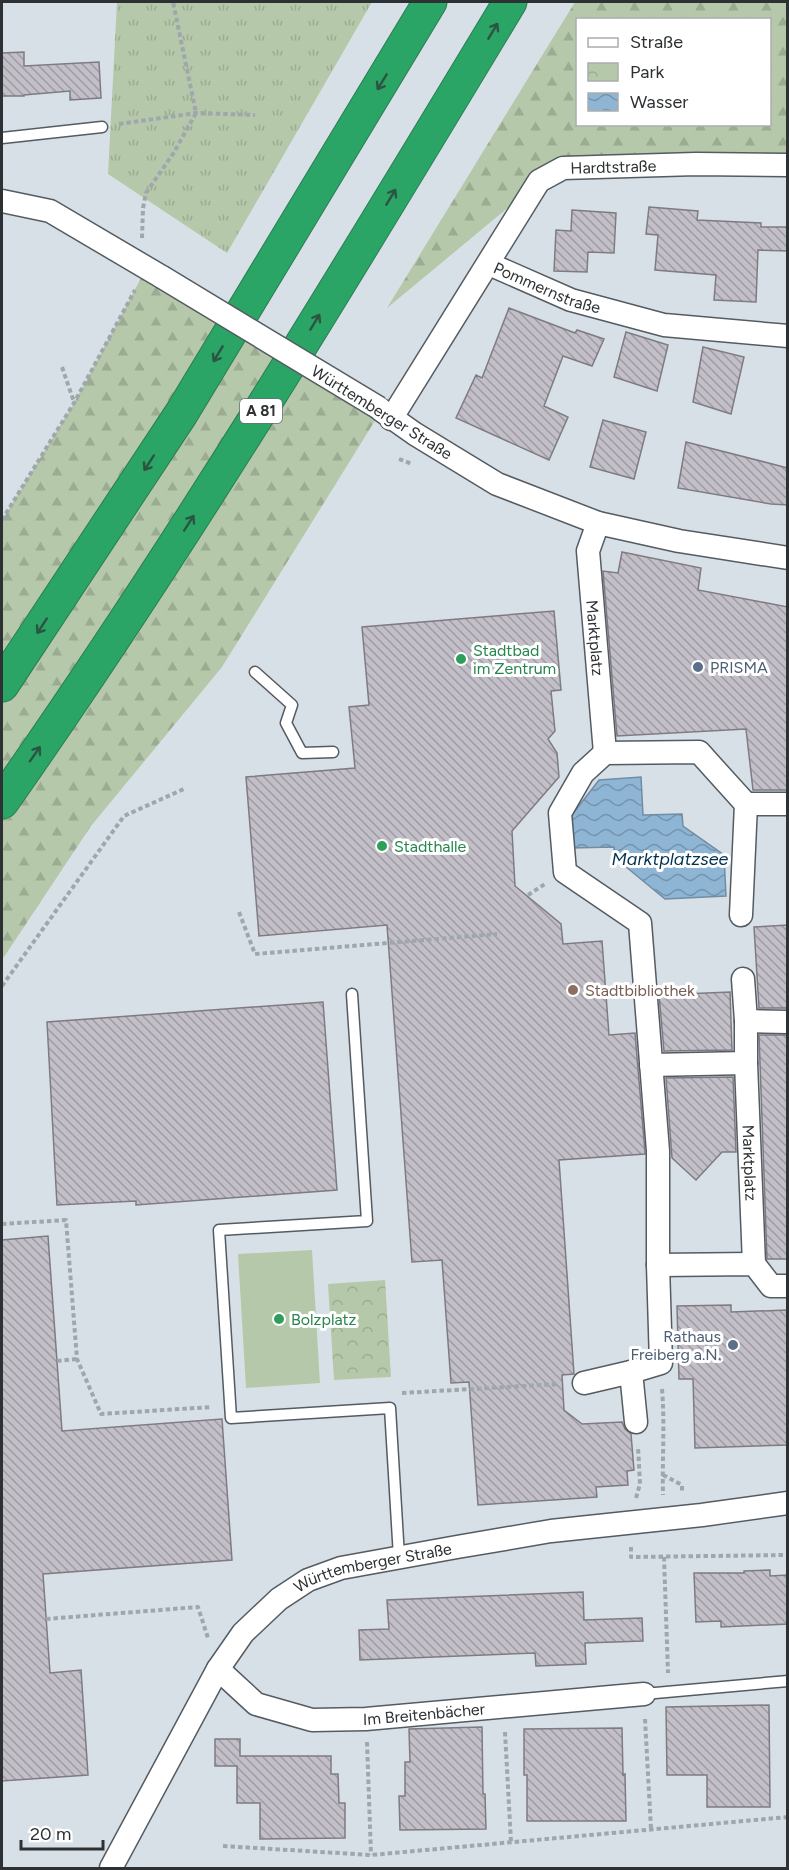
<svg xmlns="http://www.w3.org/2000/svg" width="789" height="1870" font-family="Figtree,sans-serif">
	<defs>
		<pattern id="grass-tufts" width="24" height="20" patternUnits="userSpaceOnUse" patternTransform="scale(1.5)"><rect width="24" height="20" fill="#b5c8a9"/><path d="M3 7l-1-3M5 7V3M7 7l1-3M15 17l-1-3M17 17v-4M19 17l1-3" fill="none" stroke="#9cac92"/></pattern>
		<pattern id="forest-firs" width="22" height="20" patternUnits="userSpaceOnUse" patternTransform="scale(1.5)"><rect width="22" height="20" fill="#b5c8a9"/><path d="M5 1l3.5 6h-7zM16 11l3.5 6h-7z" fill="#9cac92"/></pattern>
		<pattern id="park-crowns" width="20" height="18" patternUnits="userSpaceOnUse" patternTransform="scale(1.5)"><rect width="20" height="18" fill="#b5c8a9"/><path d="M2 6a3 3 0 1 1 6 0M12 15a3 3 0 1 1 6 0" fill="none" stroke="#9cac92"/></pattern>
		<pattern id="water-waves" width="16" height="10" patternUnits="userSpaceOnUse" patternTransform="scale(1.5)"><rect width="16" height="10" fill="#8eb5d4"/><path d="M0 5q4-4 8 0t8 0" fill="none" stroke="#7494ad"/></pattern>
		<pattern id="building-back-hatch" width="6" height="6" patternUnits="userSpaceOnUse" patternTransform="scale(1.5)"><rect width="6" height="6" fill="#c2bfc8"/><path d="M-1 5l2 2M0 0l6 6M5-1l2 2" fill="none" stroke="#9e9ca3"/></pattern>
	</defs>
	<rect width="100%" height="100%" fill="#d8e0e7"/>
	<path fill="url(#grass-tufts)" d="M117,2H372L227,253L108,174Z"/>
	<path fill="url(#forest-firs)" fill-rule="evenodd" d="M575,2H787V165L696,164L539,182L387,308ZM578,20H770V124H578Z
		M147,267L381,411L222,667L91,826L2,960V520L74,403Z"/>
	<path fill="url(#park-crowns)" d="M385,1280L391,1377L334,1380L328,1284Z"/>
	<path fill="#b5c8a9" d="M312,1250L320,1383L246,1388L238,1254Z"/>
	<path fill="url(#water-waves)" stroke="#718da4" stroke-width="1.5" d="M641,777L643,815L682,814L683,826L724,855L726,896L665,899L614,857V847L571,848L568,820L599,780Z"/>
	<path fill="url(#building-back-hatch)" stroke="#7e7b83" stroke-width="1.5" d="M24,52V66L99,62L101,98L70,100V91L24,95V96H2V53Z
		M649,207L698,211L697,220L761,223V227H788V251L758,250L756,302L714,300L716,275L655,270L658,235L646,234Z
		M572,210L616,213L614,253L588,252L587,272L554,271L556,230L571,231Z
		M509,308L575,333L577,330L604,339L592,366L563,356L544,406L568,417L549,460L456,418L476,375L482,378Z
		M626,332L668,345L657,391L614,377Z
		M703,347L744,357L731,414L693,402Z
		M603,420L646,432L634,479L590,467Z
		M686,442L788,468V505L771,504L678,488Z
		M622,552L701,568L698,590L788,607V790H753L746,729L617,736L603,571L618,573Z
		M554,611L561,690L551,691L555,731L548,739L557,753L559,777L512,831L515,886L561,924L563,944L602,941L609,1035L635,1033L645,1152V1154L559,1160L574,1374L562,1375L564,1410L582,1424L622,1422L625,1429L631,1434L634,1470L627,1471L628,1485L596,1487L597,1497L478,1505L469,1382L451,1383L442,1260L412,1262L387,925L259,936L246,777L355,768L349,707L369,705L362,627Z
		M788,925V1008H759L754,927Z
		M730,992L732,1050L664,1051L659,995Z
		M323,1002L337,1190L136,1205V1201L57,1205L47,1022Z
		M759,1035H788V1259H767Z
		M733,1077L736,1152H722L696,1180L672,1158L666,1078Z
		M48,1236L62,1431L222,1419L232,1560L43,1574L50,1673L81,1670L88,1775L2,1781V1240Z
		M731,1305V1312L788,1310V1445L695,1448L693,1379H679L677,1306Z
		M770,1570V1576L788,1575V1624L721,1627V1621L696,1622L694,1573H744V1571Z
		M583,1592L584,1620L642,1618L643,1641L585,1643L586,1664L536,1666L535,1653L360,1660L359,1630L389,1629L387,1600Z
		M769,1705L770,1807H707V1775H667L666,1707Z
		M482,1727L483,1794H485L486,1829L400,1830L399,1796H405V1762H410L409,1729Z
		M622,1728L623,1775L625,1774L626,1821H527V1775H524V1729Z
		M215,1739H240V1756H331V1774H338L339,1803H345V1838L260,1839V1803H237V1766H215Z"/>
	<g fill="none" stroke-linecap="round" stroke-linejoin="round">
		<defs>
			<path id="lane" d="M2,138L102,127
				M255,672L292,705L286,723L302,753L333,752
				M352,994L367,1221L219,1230L231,1418L390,1408L399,1557
				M644,1694L788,1681"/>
			<g id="street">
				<path d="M2,201L50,211L162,277"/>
				<path id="s1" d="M489,264L571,300L664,325L788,336"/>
				<path d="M381,410L415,434L497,484L598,523L679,541L788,558"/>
				<path id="s2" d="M391,419L539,181L563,168L696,164L788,165"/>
				<path id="s3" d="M598,523L588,551L605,753"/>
				<path d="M746,804H788"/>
				<path id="s4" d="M743,979L746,1021V1063L754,1264"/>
				<path d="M746,1021L788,1022"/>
				<path d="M651,1065L746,1063"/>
				<path d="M658,1265L754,1264L771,1286H788"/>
				<path d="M631,1372L636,1422"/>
				<path d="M584,1383L631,1372L661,1363L658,1265V1151L640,923L565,872L560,813L583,773L605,753L699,752L746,804L741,915"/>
				<path id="s5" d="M218,1669L256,1704L312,1720L366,1719L644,1694"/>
				<path id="s6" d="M111,1868L218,1669L243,1633L279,1599L308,1580L341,1568L457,1547L551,1531L702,1515L788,1503"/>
			</g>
			<path id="highway" d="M2,685L181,414L430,2
				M2,802C184,543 347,272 510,2"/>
		</defs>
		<use href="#lane" stroke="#545b61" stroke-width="13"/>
		<use href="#street" stroke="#545b61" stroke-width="25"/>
		<use href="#highway" stroke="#2c7c54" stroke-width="35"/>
		<path stroke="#a0a7ac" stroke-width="4" stroke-dasharray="4.5 3" stroke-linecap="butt" d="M119,124L196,113L255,115
			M142,238L143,208L146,193L173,154L196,113L173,2
			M62,367L74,402
			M399,459L412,464
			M2,520L74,403L135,290
			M528,895L545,884
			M239,912L255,954L497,934
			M2,986L124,816L186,788
			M2,1224L66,1220L77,1359L101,1414L212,1407
			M57,1361L77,1359
			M662,1389C665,1425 662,1460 663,1495
			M402,1393L559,1384
			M663,1475L682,1485V1492
			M636,1498L640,1484L638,1446
			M631,1547V1557L788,1555
			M664,1557L668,1673
			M46,1619L198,1607L208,1638
			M645,1719L651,1829
			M505,1732L511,1842
			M367,1742L371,1855
			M223,1846L371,1855L788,1817"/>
		<use href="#lane" stroke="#fff" stroke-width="10"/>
		<use href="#street" stroke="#fff" stroke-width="22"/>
		<use href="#highway" stroke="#2ba566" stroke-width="33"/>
		<defs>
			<path id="street-bridge" d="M162,277L379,408"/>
		</defs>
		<use href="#street-bridge" stroke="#545b61" stroke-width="25" stroke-linecap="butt"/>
		<use href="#street-bridge" stroke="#fff" stroke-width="22"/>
	</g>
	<defs><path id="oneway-shaft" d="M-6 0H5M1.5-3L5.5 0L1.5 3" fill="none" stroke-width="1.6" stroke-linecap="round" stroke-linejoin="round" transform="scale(1.5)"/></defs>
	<g stroke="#2c5442">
		<use href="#oneway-shaft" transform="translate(493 31) rotate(-59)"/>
		<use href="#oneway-shaft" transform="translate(382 82) rotate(121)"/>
		<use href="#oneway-shaft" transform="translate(391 197) rotate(-59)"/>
		<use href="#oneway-shaft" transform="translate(315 322) rotate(-59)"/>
		<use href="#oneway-shaft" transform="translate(218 354) rotate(121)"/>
		<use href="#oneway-shaft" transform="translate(149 463) rotate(123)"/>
		<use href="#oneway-shaft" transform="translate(189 523) rotate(-57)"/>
		<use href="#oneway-shaft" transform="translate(42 626) rotate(123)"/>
		<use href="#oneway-shaft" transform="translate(35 754) rotate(-55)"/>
	</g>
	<g fill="#2e9e5b" stroke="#fff" stroke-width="2">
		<circle cx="461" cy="659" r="6"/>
		<circle cx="382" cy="846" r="6"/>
		<circle cx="279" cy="1319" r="6"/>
	</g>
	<g fill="#5c6f8a" stroke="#fff" stroke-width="2">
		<circle cx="698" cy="667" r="6"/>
		<circle cx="733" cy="1345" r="6"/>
	</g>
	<circle fill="#8d6e63" stroke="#fff" stroke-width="2" cx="573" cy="990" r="6"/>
	<g text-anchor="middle" stroke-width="6" stroke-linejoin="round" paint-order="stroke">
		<rect fill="#fff" stroke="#6c6f70" stroke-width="1.5" x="240" y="399" width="42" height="24" rx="4.5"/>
		<g font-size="15" font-weight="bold" fill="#2d3133">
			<text x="261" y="416">A 81</text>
		</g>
		<g font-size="16" fill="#2d3133" stroke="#fff">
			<text dy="6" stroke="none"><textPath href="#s2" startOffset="358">Hardtstraße</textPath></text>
			<text dy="6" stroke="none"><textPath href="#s1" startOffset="63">Pommernstraße</textPath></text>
			<text transform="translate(382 412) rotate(32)" y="6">Württemberger Straße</text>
			<text dy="6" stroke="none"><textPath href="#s3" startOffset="117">Marktplatz</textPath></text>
			<text dy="6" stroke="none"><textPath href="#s4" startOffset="184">Marktplatz</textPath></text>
			<text dy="6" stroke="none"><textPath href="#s6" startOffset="420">Württemberger Straße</textPath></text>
			<text dy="6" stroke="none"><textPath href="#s5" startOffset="222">Im Breitenbächer</textPath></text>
		</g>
		<g font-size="16" fill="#27864d" stroke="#fff" text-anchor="start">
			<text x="473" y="656">Stadtbad<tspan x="473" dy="18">im Zentrum</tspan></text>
			<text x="394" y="852">Stadthalle</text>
			<text x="291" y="1325">Bolzplatz</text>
		</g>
		<g font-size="16" fill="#4e5e75" stroke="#fff" text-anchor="start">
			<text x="710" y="673">PRISMA</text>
			<text x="721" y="1342" text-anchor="end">Rathaus<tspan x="721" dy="18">Freiberg a.N.</tspan></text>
		</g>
		<g font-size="16" fill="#785e54" stroke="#fff" text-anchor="start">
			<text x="585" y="996">Stadtbibliothek</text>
		</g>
		<g font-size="18" font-style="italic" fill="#003250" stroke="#fff">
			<text x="670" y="865">Marktplatzsee</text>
		</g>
	</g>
	<rect width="789" height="1870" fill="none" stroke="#2d3133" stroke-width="6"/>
	<rect x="576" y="18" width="195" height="108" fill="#ffffff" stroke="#abadad" stroke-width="1.5"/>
	<rect x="588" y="38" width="30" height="9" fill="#ffffff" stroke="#abadad" stroke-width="1.5"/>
	<text x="630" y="48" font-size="18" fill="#2d3133">Straße</text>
	<rect x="588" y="63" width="30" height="18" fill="url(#park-crowns)" stroke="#abadad" stroke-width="1.5"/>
	<text x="630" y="78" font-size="18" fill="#2d3133">Park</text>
	<rect x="588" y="93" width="30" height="18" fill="url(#water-waves)" stroke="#abadad" stroke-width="1.5"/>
	<text x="630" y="108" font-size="18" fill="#2d3133">Wasser</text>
	<path d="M21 1840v9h82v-9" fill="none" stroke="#2d3133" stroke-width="3"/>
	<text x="30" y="1840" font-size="18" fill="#2d3133" stroke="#ffffff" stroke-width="4.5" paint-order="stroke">20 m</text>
</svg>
